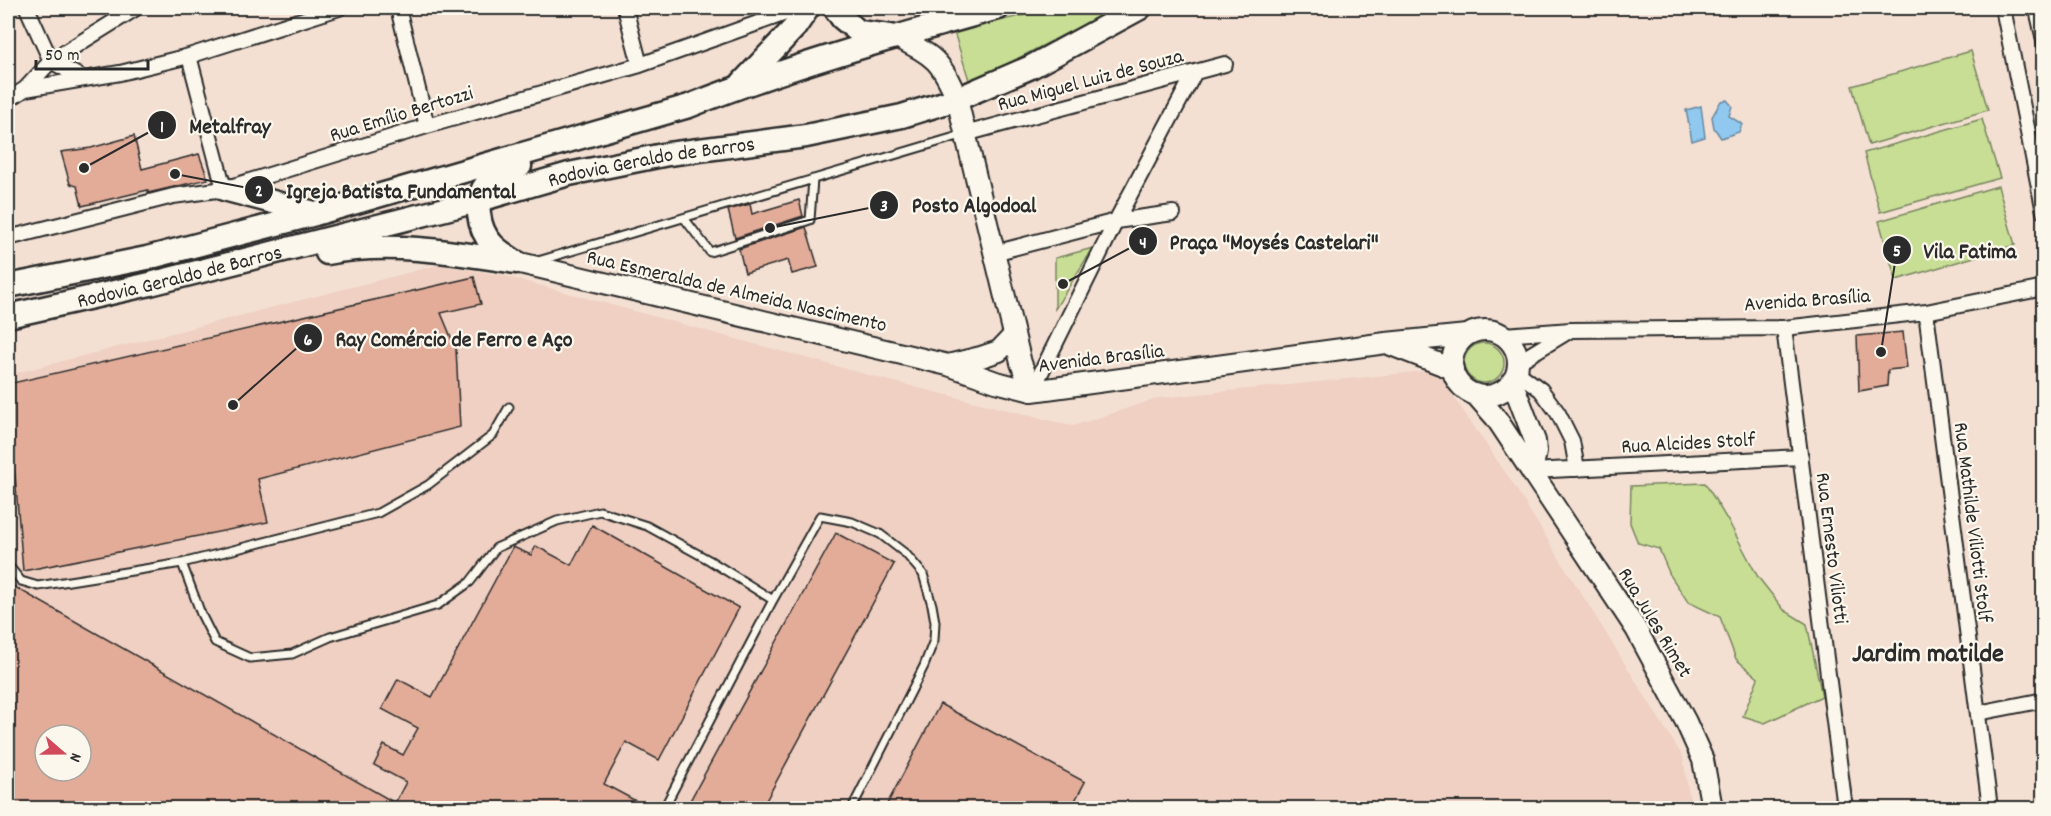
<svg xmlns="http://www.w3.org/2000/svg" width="2051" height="816" font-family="Dekko,sans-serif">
	<rect width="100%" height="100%" fill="#f4e0d3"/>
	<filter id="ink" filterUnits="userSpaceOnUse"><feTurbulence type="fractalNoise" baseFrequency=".0167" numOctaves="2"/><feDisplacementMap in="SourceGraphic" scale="12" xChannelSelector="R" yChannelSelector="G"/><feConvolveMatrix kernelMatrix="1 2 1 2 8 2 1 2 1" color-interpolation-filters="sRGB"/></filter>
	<g filter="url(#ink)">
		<path fill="#efd0c2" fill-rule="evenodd" d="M438,265L502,275L883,379L1073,426L1159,398L1435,370L1510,479L1683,757L1691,808H8V375ZM45,735H81V771H45Z"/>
		<path fill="#c7de94" stroke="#798460" stroke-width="1.5" d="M1053,8H1116L970,83L954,32Z
			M1971,51L1988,110L1869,145L1852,86Z
			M1982,119L2000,178L1880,212L1864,153Z
			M1998,186L2015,245L1896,280L1879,221Z
			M1093,248L1055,309V258Z
			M1464 363a20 20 0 1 1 40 0a20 20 0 1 1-40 0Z
			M1705,483L1731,526L1758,577L1784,610L1807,624L1822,696L1765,723L1743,716L1758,678L1736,659L1720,617L1688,602L1670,575L1659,549L1638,543L1630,523L1631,486Z"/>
		<path fill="#90c8ef" stroke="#6889a1" stroke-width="1.5" d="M1727,100L1732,106L1729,116L1742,124L1739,132L1721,138L1714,128L1712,117L1721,101Z
			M1701,106L1705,137L1692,141L1686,110Z"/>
		<path fill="#e3ac99" stroke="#2b2b2b" stroke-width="1.5" fill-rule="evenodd" d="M134,136L142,169L199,154L208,179L148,193V190L82,206L77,186L70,184L61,152L91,148Z
			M799,200L803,216L735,238L728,210L750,204L752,214Z
			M806,227L818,267L792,274L788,260L745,273L739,249Z
			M474,277L481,304L441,313L456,349L460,427L258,479L268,522L23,571L15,475L8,446V384Z
			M1903,332L1907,368L1888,370L1887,386L1859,391L1857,336Z
			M592,525L739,608L659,760L626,742L604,784L649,808H8V583L395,803L406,782L374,765L384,745L403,755L418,728L382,709L398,679L432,697L513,547L531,555L536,546L571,565ZM45,735H81V771H45Z
			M836,533L894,564L762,808H686Z
			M940,704L1085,782L1071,808H885Z"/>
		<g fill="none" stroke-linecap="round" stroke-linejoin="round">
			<defs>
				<path id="service" d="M2033,8L2042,47
					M684,218L710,252L810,220L813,179
					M538,261L965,134
					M182,563L378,513L428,485L493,435L509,407
					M8,565L21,581L38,586L182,563L201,614L215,642L250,658L292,654L330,637L438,605L470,582L496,548L557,521L600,511L647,526L709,560L773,600L664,808
					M773,600L820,516L852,522L880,534L906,554L923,574L932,605L935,622L934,640L924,666L852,808"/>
				<path id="minor" d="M27,8L51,61L84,79
					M398,8L427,126
					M625,8L640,65
					M2003,8L2044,212
					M189,56L224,189
					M25,89L120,73L189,56L339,8
					M8,100L25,89L51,61L136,8
					M965,134L1225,64
					M8,238L173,196L224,189L427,126L640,65L800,8
					M994,253L1116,221L1173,213
					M1926,312L1990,808
					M1784,328L1845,808
					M1504,335L1571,330L1784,328L1926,312L2044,288
					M1518,362L1569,331
					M1517,372L1541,390L1558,413L1572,441L1577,469
					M1032,391L1116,221L1195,72
					M1532,471L1801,457
					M1978,713L2044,700"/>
				<path id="secondary" d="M897,37C934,56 941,60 957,99L1021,363L1032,391
					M516,262L948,365L996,382L1032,391L1386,343L1467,335
					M1452 363a33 33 0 1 1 66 0a33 33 0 1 1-66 0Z
					M1391,345L1453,369
					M948,365L981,357L999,351L1014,335
					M1512,381L1535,441L1536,452L1532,471
					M1475,394L1496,418L1636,629L1686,722L1703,760L1712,808"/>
				<g id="trunk">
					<path d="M835,8L842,18L859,32L890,36"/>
					<path d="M742,83L795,27L808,8"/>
					<path d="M224,189L314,213"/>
					<path d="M327,253C389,241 453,252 516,262"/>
					<path d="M514,261C507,256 498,251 492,244C478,229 473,200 487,183C495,174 509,170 520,166"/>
					<path d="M8,286L147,258L315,214L689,106C789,66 894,37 998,8"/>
					<path id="s1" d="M8,316L150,284L469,203L569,174L668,154L806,136L902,116L957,99L1031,67L1140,8"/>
				</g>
			</defs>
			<use href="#service" stroke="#2b2b2b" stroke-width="11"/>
			<use href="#minor" stroke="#2b2b2b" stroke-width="18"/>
			<use href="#secondary" stroke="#2b2b2b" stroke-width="24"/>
			<use href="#trunk" stroke="#2b2b2b" stroke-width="27"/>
			<use href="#service" stroke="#fbf7ec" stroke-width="7"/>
			<use href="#minor" stroke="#fbf7ec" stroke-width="14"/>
			<use href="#secondary" stroke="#fbf7ec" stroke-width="20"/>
			<use href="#trunk" stroke="#fbf7ec" stroke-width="22"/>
		</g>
	</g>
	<g text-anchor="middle" stroke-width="4.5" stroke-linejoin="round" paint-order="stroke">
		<g font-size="21" fill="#2b2b2b" stroke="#fbf7ec">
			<text transform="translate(1090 79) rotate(-15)" y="7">Rua Miguel Luiz de Souza</text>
			<text transform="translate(401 113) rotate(-17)" y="7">Rua Emílio Bertozzi</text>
			<text dy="7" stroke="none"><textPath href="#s1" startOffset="662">Rodovia Geraldo de Barros</textPath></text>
			<text dy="7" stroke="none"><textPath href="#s1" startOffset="176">Rodovia Geraldo de Barros</textPath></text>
			<text transform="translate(737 290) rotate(13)" y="7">Rua Esmeralda de Almeida Nascimento</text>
			<text transform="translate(1807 299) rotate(-4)" y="7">Avenida Brasília</text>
			<text transform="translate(1101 357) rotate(-7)" y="7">Avenida Brasília</text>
			<text transform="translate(1688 442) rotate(-3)" y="7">Rua Alcides Stolf</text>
			<text transform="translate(1974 522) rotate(83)" y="7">Rua Mathilde Viliotti Stolf</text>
			<text transform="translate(1833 548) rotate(83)" y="7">Rua Ernesto Viliotti</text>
			<text transform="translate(1656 622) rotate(59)" y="7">Rua Jules Rimet</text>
		</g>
		<g font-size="27" font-weight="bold" fill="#2b2b2b" stroke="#fbf7ec">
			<text x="1928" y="661">Jardim matilde</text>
		</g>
	</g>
	<path fill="none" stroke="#2b2b2b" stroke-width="2" d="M84 168L162 125M175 174L259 190M770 228L884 205M1063 284L1143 241M1881 352L1897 250M233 405L308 338"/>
	<g fill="#2b2b2b" stroke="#fbf7ec" stroke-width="2">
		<circle cx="84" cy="168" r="6"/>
		<circle cx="175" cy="174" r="6"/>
		<circle cx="770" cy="228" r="6"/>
		<circle cx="1063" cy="284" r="6"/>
		<circle cx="1881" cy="352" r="6"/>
		<circle cx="233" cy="405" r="6"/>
		<circle cx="162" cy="125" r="15"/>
		<circle cx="259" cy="190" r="15"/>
		<circle cx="884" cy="205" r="15"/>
		<circle cx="1143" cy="241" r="15"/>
		<circle cx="1897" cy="250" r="15"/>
		<circle cx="308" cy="338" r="15"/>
	</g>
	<g font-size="18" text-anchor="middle" font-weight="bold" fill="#fff">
		<text x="162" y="132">1</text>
		<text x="259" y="196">2</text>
		<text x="884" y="211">3</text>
		<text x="1143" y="248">4</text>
		<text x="1897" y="256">5</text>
		<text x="308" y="345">6</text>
	</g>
	<g font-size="22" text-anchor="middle" font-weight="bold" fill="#2b2b2b" stroke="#fbf7ec" stroke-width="4.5" stroke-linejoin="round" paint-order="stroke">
		<text x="230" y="133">Metalfray</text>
		<text x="401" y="198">Igreja Batista Fundamental</text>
		<text x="974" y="212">Posto Algodoal</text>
		<text x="1274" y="249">Praça "Moysés Castelari"</text>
		<text x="1970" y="258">Vila Fatima</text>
		<text x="454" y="346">Ray Comércio de Ferro e Aço</text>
	</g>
	<rect width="2051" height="816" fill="none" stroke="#fbf7ec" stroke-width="30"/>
	<rect x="15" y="15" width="2021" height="786" fill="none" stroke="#2b2b2b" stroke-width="2" filter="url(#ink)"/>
	<g transform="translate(63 753) rotate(110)"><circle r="28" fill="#fbf7ec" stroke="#a8a59f" stroke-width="1.5"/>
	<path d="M0-4.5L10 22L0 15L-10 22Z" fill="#d1495b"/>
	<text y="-9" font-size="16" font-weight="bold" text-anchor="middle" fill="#2b2b2b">N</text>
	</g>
	<path d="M36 60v9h112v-9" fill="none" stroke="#2b2b2b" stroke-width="3"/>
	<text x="45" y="60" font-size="18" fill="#2b2b2b" stroke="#fbf7ec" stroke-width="4.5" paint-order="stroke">50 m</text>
</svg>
